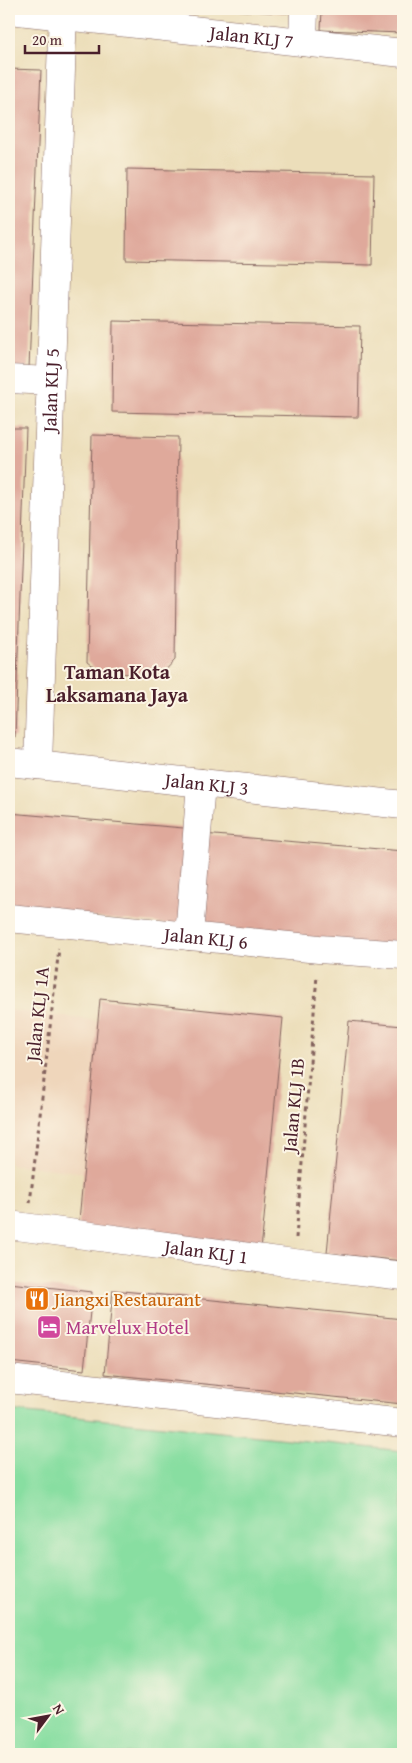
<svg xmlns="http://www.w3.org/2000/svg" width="412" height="1763" font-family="'Gentium Book Plus',serif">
	<rect width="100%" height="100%" fill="#fcf5e5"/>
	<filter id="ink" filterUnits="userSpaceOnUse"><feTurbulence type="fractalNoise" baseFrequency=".02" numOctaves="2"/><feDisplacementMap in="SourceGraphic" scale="10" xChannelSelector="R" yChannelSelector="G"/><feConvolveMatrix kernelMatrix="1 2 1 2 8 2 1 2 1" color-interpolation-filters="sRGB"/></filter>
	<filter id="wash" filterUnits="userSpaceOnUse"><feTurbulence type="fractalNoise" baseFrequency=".0096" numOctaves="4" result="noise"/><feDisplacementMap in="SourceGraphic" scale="20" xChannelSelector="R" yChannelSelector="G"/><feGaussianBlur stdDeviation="1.12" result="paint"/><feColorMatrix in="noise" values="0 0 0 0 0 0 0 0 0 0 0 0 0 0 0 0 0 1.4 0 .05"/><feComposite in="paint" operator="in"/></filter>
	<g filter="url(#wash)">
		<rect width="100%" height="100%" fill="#ecdeba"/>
		<path fill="#efd6bb" d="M9,1010L157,1028L136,1179L9,1164Z"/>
		<path fill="#88dea1" stroke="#697e66" d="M9,1410L403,1451V1754H9Z"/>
		<g id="blocks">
			<path fill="#dfa99b" d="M227,9H289L288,13L227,10Z
				M322,9H403L402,33L321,30Z
				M9,69L41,70L29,368L9,367Z
				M127,169L374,174L372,265L126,260Z
				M113,321L360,326L358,417L112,412Z
				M9,428H26L15,737H9Z
				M92,435L178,437L175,660L160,676L100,672L87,662Z
				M9,813L195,829L187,926L9,910Z
				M203,834L403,851V949L195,930Z
				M100,999L283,1018L261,1250L78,1231Z
				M349,1021L403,1026V1261L327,1253Z
				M9,1283L92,1292L84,1370L9,1362Z
				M113,1290L403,1319V1404L105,1374Z"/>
		</g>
	</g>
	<g filter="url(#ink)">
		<use href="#blocks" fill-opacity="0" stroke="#83625d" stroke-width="1"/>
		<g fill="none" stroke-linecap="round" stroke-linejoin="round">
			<defs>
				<g id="minor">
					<path id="s1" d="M9,10L403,53"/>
					<path d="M303,42L304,9"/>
					<path d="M9,379L50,381"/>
					<path id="s2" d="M9,762L403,805"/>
					<path id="s3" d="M38,765L63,9"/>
					<path id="s4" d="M9,918L319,949L403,955"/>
					<path d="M189,936L201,783"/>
					<path id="s5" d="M9,1225L294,1263L403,1276"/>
					<path d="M9,1379L403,1423"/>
				</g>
			</defs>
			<use href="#minor" stroke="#83625d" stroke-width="29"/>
			<path stroke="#83625d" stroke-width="3" stroke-dasharray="4 4" stroke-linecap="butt" d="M30,1203L59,948
				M296,1238L317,975"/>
			<use href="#minor" stroke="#fff" stroke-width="28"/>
		</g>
	</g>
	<defs>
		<symbol id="restaurant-square" viewBox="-11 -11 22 22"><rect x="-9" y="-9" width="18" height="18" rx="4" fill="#e8710a" stroke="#fcf5e5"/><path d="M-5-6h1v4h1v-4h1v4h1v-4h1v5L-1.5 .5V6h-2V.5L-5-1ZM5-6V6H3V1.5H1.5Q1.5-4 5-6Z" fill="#fff"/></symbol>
		<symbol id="hotel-square" viewBox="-11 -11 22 22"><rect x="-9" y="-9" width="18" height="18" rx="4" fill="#d1479c" stroke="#fcf5e5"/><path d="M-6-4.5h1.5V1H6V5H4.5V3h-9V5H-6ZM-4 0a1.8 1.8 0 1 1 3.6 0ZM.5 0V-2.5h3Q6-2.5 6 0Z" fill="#fff"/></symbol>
	</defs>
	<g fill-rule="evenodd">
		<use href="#restaurant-square" x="23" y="1285" width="28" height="28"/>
		<use href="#hotel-square" x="35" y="1313" width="28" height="28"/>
	</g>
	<g text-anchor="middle" stroke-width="4" stroke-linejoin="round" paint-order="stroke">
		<g font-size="19" fill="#4a1f2b" stroke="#fcf5e5">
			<text dy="7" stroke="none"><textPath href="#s1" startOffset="244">Jalan KLJ 7</textPath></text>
			<text dy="7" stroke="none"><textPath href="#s3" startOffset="375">Jalan KLJ 5</textPath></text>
			<text dy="7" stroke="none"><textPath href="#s2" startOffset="199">Jalan KLJ 3</textPath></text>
			<text dy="7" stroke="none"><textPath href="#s4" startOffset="198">Jalan KLJ 6</textPath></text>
			<text transform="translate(37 1014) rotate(-84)" y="7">Jalan KLJ 1A</text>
			<text transform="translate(293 1105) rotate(-85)" y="7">Jalan KLJ 1B</text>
			<text dy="7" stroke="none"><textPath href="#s5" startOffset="199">Jalan KLJ 1</textPath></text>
		</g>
		<g font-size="19" fill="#c56008" stroke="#fcf5e5" text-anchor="start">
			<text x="54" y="1306">Jiangxi Restaurant</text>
		</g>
		<g font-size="19" fill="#b23c85" stroke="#fcf5e5" text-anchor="start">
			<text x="66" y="1334">Marvelux Hotel</text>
		</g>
		<g font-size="20" font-weight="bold" fill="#4a1f2b" stroke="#fcf5e5">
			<text x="117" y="679">Taman Kota<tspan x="117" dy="23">Laksamana Jaya</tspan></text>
		</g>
	</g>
	<rect width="412" height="1763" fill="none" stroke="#fcf5e5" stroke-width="30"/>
	<g transform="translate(48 1716) rotate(58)" stroke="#fcf5e5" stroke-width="4" paint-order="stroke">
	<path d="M0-4L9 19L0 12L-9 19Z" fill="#4a1f2b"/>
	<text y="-8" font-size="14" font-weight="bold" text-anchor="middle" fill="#4a1f2b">N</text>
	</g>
	<path d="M25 45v8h74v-8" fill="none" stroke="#4a1f2b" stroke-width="2.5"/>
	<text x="32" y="45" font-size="15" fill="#4a1f2b" stroke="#fcf5e5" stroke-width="4" paint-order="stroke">20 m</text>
</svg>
